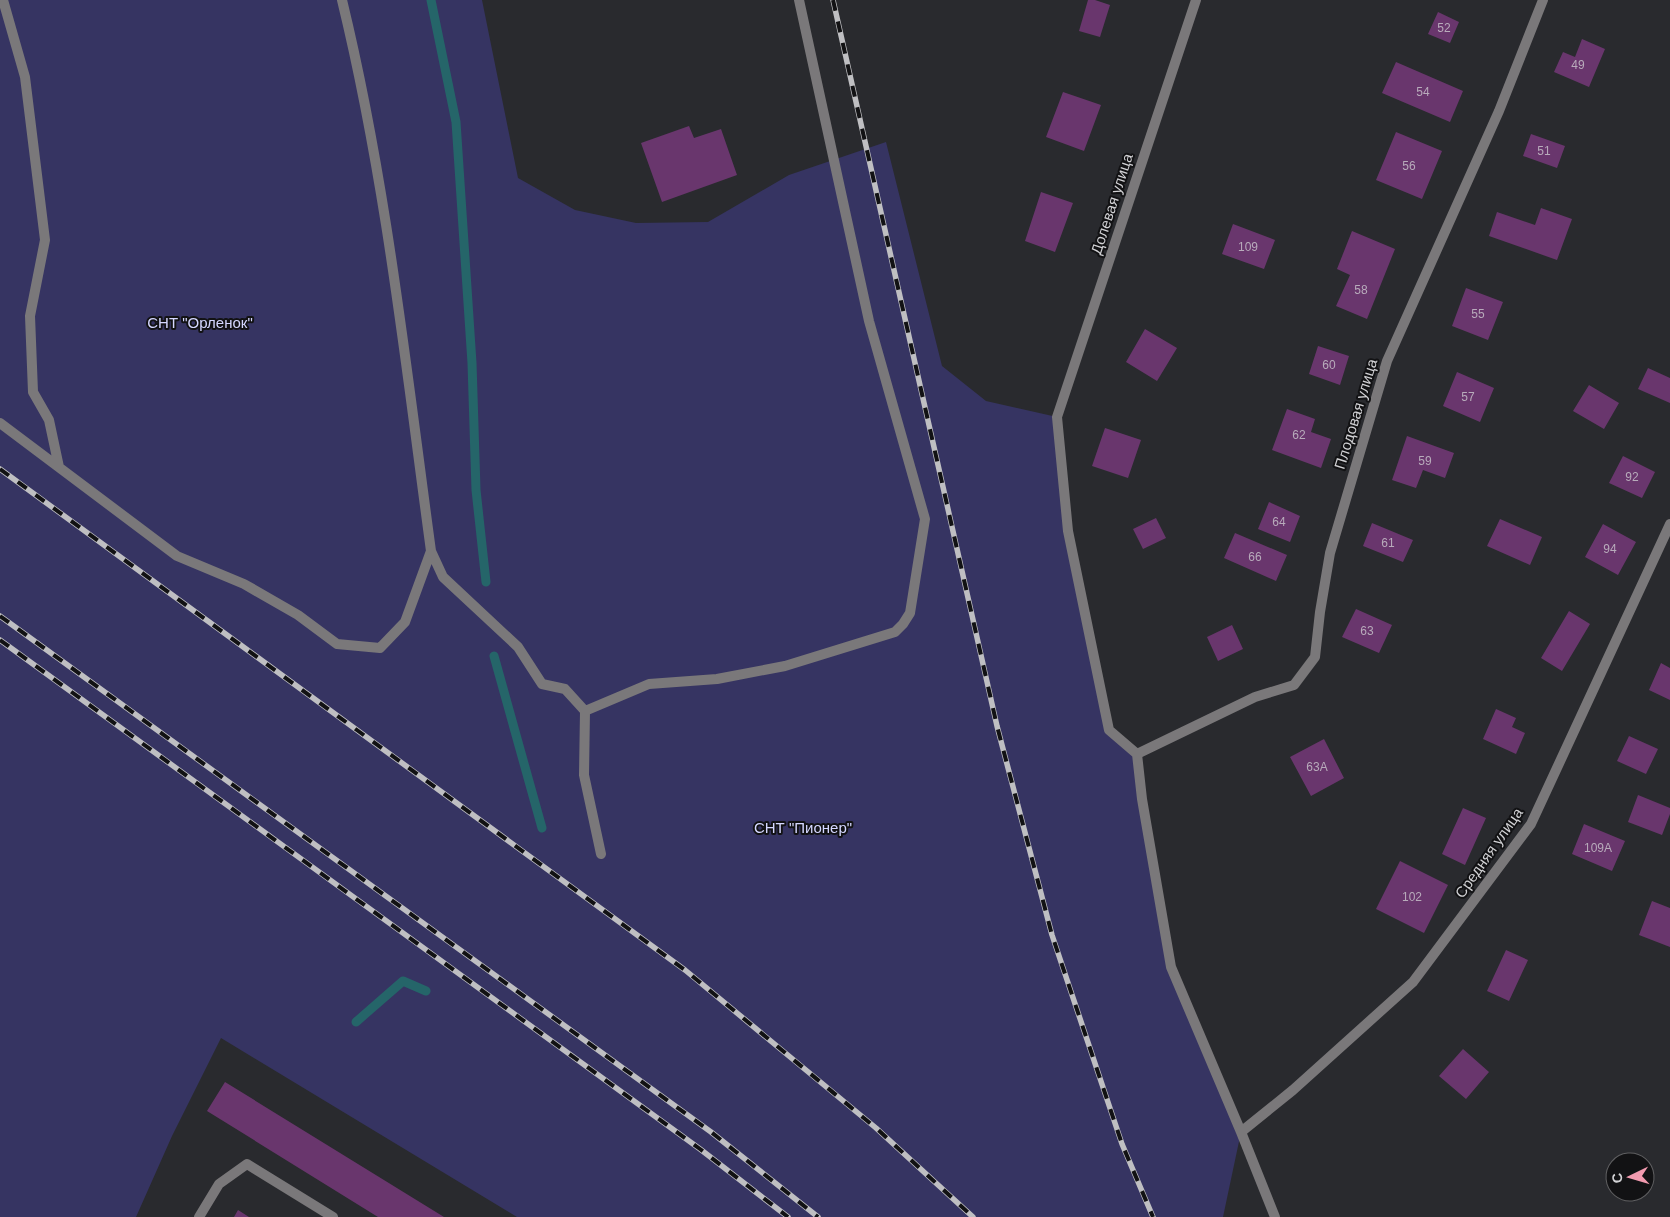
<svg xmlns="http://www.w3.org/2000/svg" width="1670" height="1217" font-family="Arial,sans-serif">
	<rect width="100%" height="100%" fill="#292a2e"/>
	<path fill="#363462" d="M0,0H482L518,178L575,210L636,223L708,222L789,175L886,142L942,366L986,401L1057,417L1068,531L1109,730L1137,754L1171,967L1241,1132L1223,1217H517L221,1038L172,1136L136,1217H0Z"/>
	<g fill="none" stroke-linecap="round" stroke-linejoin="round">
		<path stroke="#256569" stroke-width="9" d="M431,0L456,122L472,363L476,490L486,582
			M494,656L542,828
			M356,1022L403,981L426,991"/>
	</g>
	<path fill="#69366d" d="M1088,0H1095L1110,5L1100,37L1079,31Z
		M1438,12L1459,22L1450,43L1428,34Z
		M1582,39L1605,49L1589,87L1554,72L1563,52L1575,57Z
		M1396,62L1463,91L1450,122L1382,93Z
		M1063,92L1101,105L1084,151L1046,137Z
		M689,126L694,138L721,129L737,175L662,202L641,143Z
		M1396,132L1442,151L1422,199L1376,180Z
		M1531,134L1565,146L1557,168L1523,156Z
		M1041,192L1073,203L1055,252L1025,241Z
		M1541,208L1572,219L1557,260L1489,236L1497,212L1535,225Z
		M1233,224L1275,240L1264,269L1222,254Z
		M1352,231L1395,249L1367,319L1336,306L1350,275L1337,269Z
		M1466,288L1503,302L1488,340L1452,326Z
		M1145,329L1177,348L1157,381L1126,362Z
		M1318,346L1349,356L1340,385L1309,374Z
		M1648,368L1670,378V403L1638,389Z
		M1457,372L1494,388L1480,422L1443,406Z
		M1589,385L1619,403L1604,429L1573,411Z
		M1287,409L1315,419L1311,432L1331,439L1321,468L1272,450Z
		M1105,428L1141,440L1128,478L1092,466Z
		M1407,436L1454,453L1445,478L1423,470L1416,488L1392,480Z
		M1623,456L1655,472L1642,498L1609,483Z
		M1269,502L1300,516L1290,542L1258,529Z
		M1156,518L1166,538L1143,549L1133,529Z
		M1500,519L1542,537L1530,565L1487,546Z
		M1372,523L1413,540L1403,562L1363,546Z
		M1603,524L1636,542L1618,575L1585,557Z
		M1235,533L1287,555L1276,581L1224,558Z
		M1356,609L1392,625L1379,653L1342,637Z
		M1569,611L1590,624L1562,671L1541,658Z
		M1232,625L1243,649L1218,661L1207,637Z
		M1661,663L1670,668V700L1649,690Z
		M1496,709L1516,718L1512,727L1525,733L1516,754L1483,739Z
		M1629,736L1658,749L1646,774L1617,761Z
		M1324,739L1344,778L1311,796L1290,757Z
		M1638,795L1670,808V814L1662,835L1628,822Z
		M1463,808L1486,818L1465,865L1442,854Z
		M1584,824L1625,841L1612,871L1572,854Z
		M1400,861L1448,885L1424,933L1376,909Z
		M1652,901L1670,908V947L1639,935Z
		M1506,950L1528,960L1509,1001L1487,991Z
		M1463,1049L1489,1072L1466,1099L1439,1076Z
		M225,1082L444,1217H378L207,1111Z
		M238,1210L249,1217H234Z"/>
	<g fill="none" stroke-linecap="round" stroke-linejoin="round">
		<path stroke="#7a787a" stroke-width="10" d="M3,0L25,77L45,240L30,316L33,392L49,420L59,467
			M342,0C386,181 406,367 431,551L443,577L518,647L542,684L565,689L585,711L584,775L601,854
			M0,423L177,556L244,584L298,615L337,644L380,648L405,622L431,551
			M585,711L649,684L717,679L785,666L895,632L903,624L910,613L925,519L869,321L799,0
			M199,1217L219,1184L247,1164L333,1217"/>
		<path stroke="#7a787a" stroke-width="10" d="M1196,0L1057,417L1068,531L1109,730L1137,754L1142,799L1171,967L1241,1132L1275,1217
			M1137,754L1255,697L1294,685L1315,657L1320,612L1330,553L1387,361L1499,111L1543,0
			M1241,1132L1293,1090L1413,982L1531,824L1670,524"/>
		<defs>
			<path id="rail" d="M833,0L997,726L1052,935L1122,1144L1153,1217
				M0,469L685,970L876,1128L973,1217
				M0,616L711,1132L818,1217
				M0,640L700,1149L788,1217"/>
		</defs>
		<use href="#rail" stroke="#bfbfc2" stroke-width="5.5"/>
		<use href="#rail" stroke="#121214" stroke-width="4" stroke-dasharray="11" stroke-linecap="butt"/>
	</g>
	<g text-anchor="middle" stroke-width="4" stroke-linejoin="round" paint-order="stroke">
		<g font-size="12" fill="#b8abbb">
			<text x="1444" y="32">52</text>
			<text x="1578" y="69">49</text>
			<text x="1423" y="96">54</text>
			<text x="1544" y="155">51</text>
			<text x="1409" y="170">56</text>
			<text x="1248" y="251">109</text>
			<text x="1361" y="294">58</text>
			<text x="1478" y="318">55</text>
			<text x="1329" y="369">60</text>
			<text x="1468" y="401">57</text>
			<text x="1299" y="439">62</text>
			<text x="1425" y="465">59</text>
			<text x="1632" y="481">92</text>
			<text x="1279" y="526">64</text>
			<text x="1388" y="547">61</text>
			<text x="1610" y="553">94</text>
			<text x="1255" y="561">66</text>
			<text x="1367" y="635">63</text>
			<text x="1317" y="771">63А</text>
			<text x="1598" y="852">109А</text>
			<text x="1412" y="901">102</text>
		</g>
		<g font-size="15" fill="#d2d2d5" stroke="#121214">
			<text transform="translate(1112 204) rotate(-72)" y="5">Долевая улица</text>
			<text transform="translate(1356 414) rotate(-73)" y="5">Плодовая улица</text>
			<text transform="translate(1489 853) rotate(-55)" y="5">Средняя улица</text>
		</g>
		<g font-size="15" fill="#d5d7ff" stroke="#121214">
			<text x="200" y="328">СНТ "Орленок"</text>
			<text x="803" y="833">СНТ "Пионер"</text>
		</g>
	</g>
	<g transform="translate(1630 1177) rotate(265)"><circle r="24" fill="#121214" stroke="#5f5f61"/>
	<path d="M0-4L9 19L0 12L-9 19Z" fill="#f29aaf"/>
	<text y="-8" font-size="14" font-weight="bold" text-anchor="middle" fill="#d2d2d5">С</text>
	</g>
</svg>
